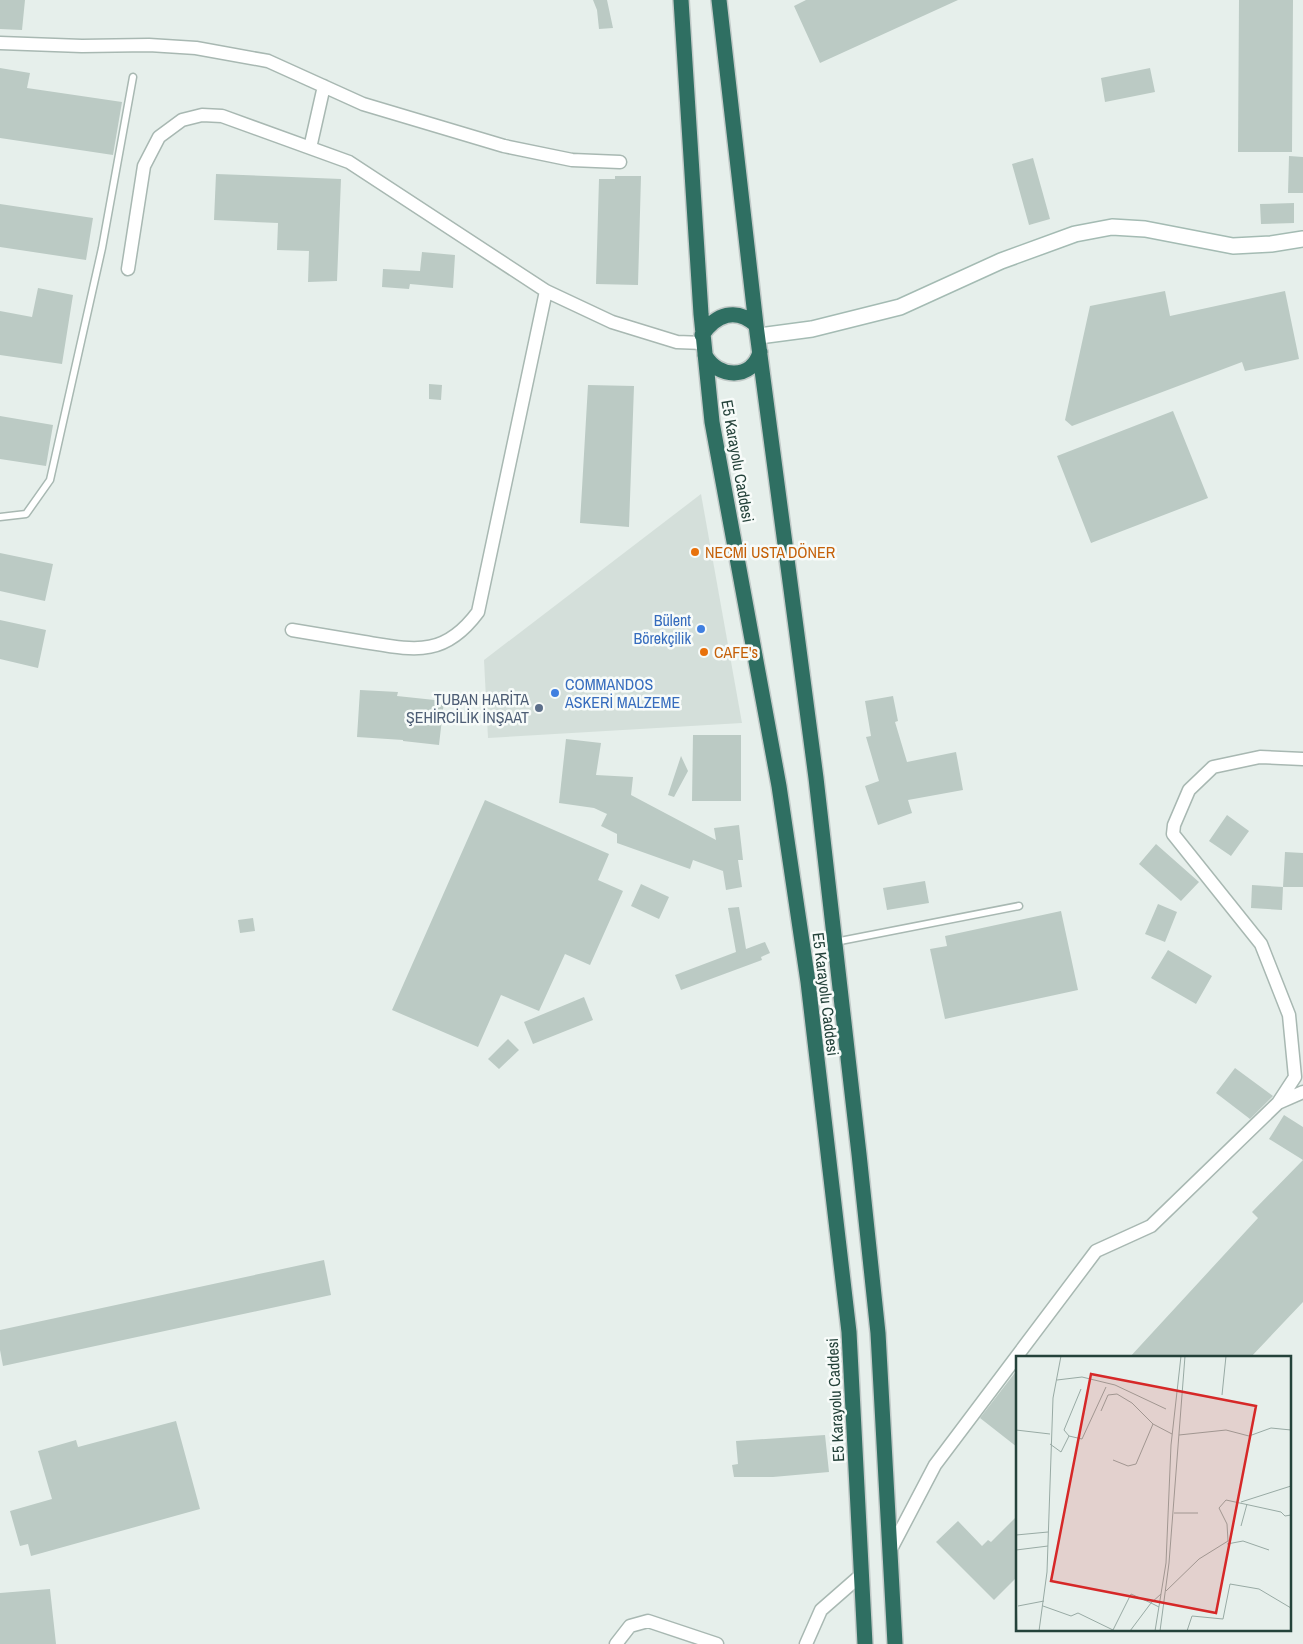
<svg xmlns="http://www.w3.org/2000/svg" width="1303" height="1644" font-family="'Archivo Narrow',sans-serif">
	<rect width="100%" height="100%" fill="#e6efeb"/>
	<path fill="#d4dfda" d="M701,494L742,723L488,738L484,660Z"/>
	<path fill="#bbcac4" d="M0,0H25L22,30L0,29Z
		M593,0H607L613,28L599,29L597,10Z
		M806,0H958L820,63L794,6Z
		M1239,0H1293L1292,152H1238Z
		M0,68L30,73L27,88L122,102L113,155L0,138Z
		M1150,68L1155,92L1105,102L1101,78Z
		M1289,156L1303,157V193H1288Z
		M1033,158L1050,219L1029,225L1012,164Z
		M216,174L341,179L337,281L308,282L309,251L277,250L278,223L214,220Z
		M615,176H641L638,285L596,284L599,179H615Z
		M1294,203V223L1261,224L1260,204Z
		M0,204L93,218L86,260L0,247Z
		M422,252L455,255L453,288L410,284L409,289L382,287L383,269L420,271Z
		M38,288L73,295L62,364L0,355V311L32,317Z
		M1165,291L1170,316L1285,291L1299,359L1245,371L1242,362L1072,426L1065,420L1090,306Z
		M429,384L442,385L441,400L429,399Z
		M588,385L634,386L629,527L580,523Z
		M1173,411L1208,498L1091,543L1057,456Z
		M0,416L53,425L46,466L0,459Z
		M0,553L53,564L45,601L0,591Z
		M0,620L46,630L38,668L0,659Z
		M360,690L398,692L397,696L444,701L439,745L403,741V740L357,737Z
		M893,696L898,721L895,722L907,762L956,752L963,790L908,800L912,813L878,825L865,786L879,781L866,737L871,736L865,701Z
		M693,735H741V801H692Z
		M566,739L601,743L596,775L633,777L631,795L716,840L714,828L739,825L743,860H738L742,887L726,890L723,871L693,860L690,869L617,843V834L601,826L607,814L594,808L559,803Z
		M681,756L688,771L674,797L668,795Z
		M485,800L609,854L598,880L623,891L590,965L565,954L539,1011L501,995L478,1047L392,1010Z
		M1227,815L1249,831L1231,856L1209,841Z
		M1156,844L1199,882L1181,901L1139,864Z
		M1285,852L1303,853V887H1283Z
		M925,881L929,903L887,910L883,888Z
		M641,884L669,897L659,919L631,906Z
		M1252,885L1283,887L1282,910L1251,908Z
		M1158,904L1177,912L1165,942L1145,934Z
		M739,907L746,949L765,942L770,953L761,957L762,960L681,990L675,975L736,952L728,908Z
		M1061,911L1078,990L945,1019L930,949L947,946L945,936Z
		M253,918L255,931L240,933L238,920Z
		M1168,950L1212,976L1196,1004L1151,978Z
		M584,997L593,1020L533,1044L524,1022Z
		M508,1039L519,1050L499,1069L488,1059Z
		M1235,1068L1273,1096L1250,1119L1216,1093Z
		M1284,1115L1303,1127V1302L1250,1358H1129L1258,1218L1252,1212L1303,1160L1269,1139Z
		M324,1260L331,1295L3,1366L0,1350V1330Z
		M1017,1370V1447L980,1418Z
		M176,1421L200,1509L31,1556L28,1544L20,1546L10,1511L52,1499L38,1451L76,1440L78,1447Z
		M825,1435L829,1472L773,1477H734L732,1465L738,1464L736,1441Z
		M1017,1516V1577L994,1600L936,1542L958,1521L982,1546L988,1540L991,1542Z
		M50,1589L56,1644H0V1593Z"/>
	<g fill="none" stroke-linecap="round" stroke-linejoin="round">
		<defs>
			<path id="lane" d="M0,517L26,514L50,480L102,248L133,77
				M835,942L1019,906"/>
			<path id="street" d="M0,43L82,46L149,45L196,48L268,61L363,104L504,146L572,160L620,162
				M310,148L324,86
				M128,269L144,166L159,137L182,120L202,115L222,116L349,162L546,291L612,322L677,342L703,343
				M292,630C316,634 340,638 364,642C414,650 444,658 478,612L546,291
				M1278,1103L1303,1092
				M891,1549L935,1465L1096,1251L1151,1226L1278,1103L1295,1077L1289,1015L1261,944L1173,834L1174,825L1189,790L1213,767L1260,757L1303,759
				M616,1644L630,1626L648,1621L717,1644
				M806,1644L821,1610L861,1575"/>
			<path id="secondary" d="M759,336L812,329L900,307L1001,261L1075,234L1112,227L1145,229L1233,246L1271,244L1303,239"/>
			<path id="highway" d="M681,0L701,314L712,422L779,786L808,982L849,1332L865,1644
				M719,0L756,325L816,778L859,1154L878,1333L895,1644
				M702,335C716,314 736,307 756,325
				M705,355C718,379 752,380 760,352"/>
		</defs>
		<use href="#lane" stroke="#a8b8b2" stroke-width="9"/>
		<use href="#street" stroke="#a8b8b2" stroke-width="15"/>
		<use href="#secondary" stroke="#a4bbb3" stroke-width="18"/>
		<use href="#highway" stroke="#c2cac8" stroke-width="18"/>
		<use href="#lane" stroke="#fff" stroke-width="6"/>
		<use href="#street" stroke="#fff" stroke-width="12"/>
		<use href="#secondary" stroke="#fff" stroke-width="15"/>
		<use href="#highway" stroke="#2f6f62" stroke-width="15"/>
	</g>
	<g fill="#e8710a" stroke="#f7fbf9" stroke-width="2">
		<circle cx="695" cy="552" r="5"/>
		<circle cx="704" cy="652" r="5"/>
	</g>
	<g fill="#3f7fe0" stroke="#f7fbf9" stroke-width="2">
		<circle cx="701" cy="629" r="5"/>
		<circle cx="555" cy="693" r="5"/>
	</g>
	<circle fill="#5c6f8a" stroke="#f7fbf9" stroke-width="2" cx="539" cy="708" r="5"/>
	<g text-anchor="middle" stroke-width="5" stroke-linejoin="round" paint-order="stroke">
		<g font-size="16" fill="#24423a" stroke="#f7fbf9">
			<text transform="translate(738 461) rotate(80)" y="6">E5 Karayolu Caddesi</text>
			<text transform="translate(826 994) rotate(83)" y="6">E5 Karayolu Caddesi</text>
			<text transform="translate(835 1400) rotate(-93)" y="6">E5 Karayolu Caddesi</text>
		</g>
		<g font-size="16" fill="#c56008" stroke="#f7fbf9" text-anchor="start">
			<text x="705" y="558">NECMİ USTA DÖNER</text>
			<text x="714" y="658">CAFE's</text>
		</g>
		<g font-size="16" fill="#366cbe" stroke="#f7fbf9" text-anchor="end">
			<text x="691" y="626">Bülent<tspan x="691" dy="18">Börekçilik</tspan></text>
			<text x="565" y="690" text-anchor="start">COMMANDOS<tspan x="565" dy="18">ASKERİ MALZEME</tspan></text>
		</g>
		<g font-size="16" fill="#4e5e75" stroke="#f7fbf9" text-anchor="end">
			<text x="529" y="705">TUBAN HARİTA<tspan x="529" dy="18">ŞEHİRCİLİK İNŞAAT</tspan></text>
		</g>
	</g>
	<g transform="translate(1016 1356)">
		<rect width="275" height="275" fill="#e6efeb"/>
		<path fill="none" stroke="#98aaa4" stroke-width="1" d="M41,24L66,21L99,29L150,53M65,33L48,74L53,80L66,83L90,31M206,39L210,0M85,55L92,39L101,38L116,47L137,68L156,78M0,74L34,78M163,79L210,74L233,80L255,72L275,74M34,88L45,96L53,80M97,104L112,110L120,108L137,68M225,146L275,130M158,157H182M225,170L231,148M0,179L32,176M211,188L227,185L253,194M0,194L32,190M0,233L1,275M150,235L183,203L212,185L211,168L203,152L210,144L265,156L269,160L275,159M2,250L28,245M27,250L55,260L62,257L97,274L115,238L135,247L145,238M23,275L31,216L37,42L45,0M114,275L135,247L143,251M139,275L150,207L155,89L165,0M144,275L153,207L169,0M171,275L176,260L207,263L214,228L243,233L275,252"/>
		<path fill="#d62828" fill-opacity="0.15" stroke="#d62828" stroke-width="2.5" d="M75,18L240,50L200,257L35,225Z"/>
		<rect width="275" height="275" fill="none" stroke="#24423a" stroke-width="2.5"/>
	</g>
</svg>
